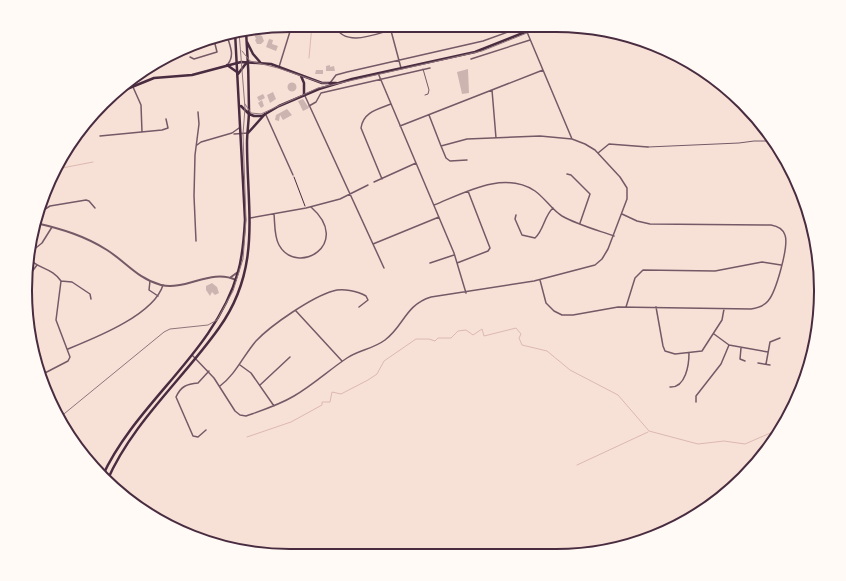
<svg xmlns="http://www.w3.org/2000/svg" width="846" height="581" font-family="Cabin,sans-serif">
	<rect width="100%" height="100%" fill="#f7e1d7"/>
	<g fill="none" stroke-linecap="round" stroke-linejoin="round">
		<path stroke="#dcb8b0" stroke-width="1" d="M309,58L312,25
			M57,169L93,162
			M247,437L291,422L322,405V402H330L332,392L341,394L368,380L377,374L384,361L416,339H429L435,341L438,338H451L458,331L466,330L473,335L482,329L484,336L516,328L521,334L519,338L522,345L547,351L570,370L618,395L649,431L698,444L724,441L745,444L775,431L779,434
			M577,465L648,432"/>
	</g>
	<path fill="#ccb4b1" d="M264,28H270V34H265Z
		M256,33L262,36L264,41L261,44H257L255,40L256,39L254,34Z
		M269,39L273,40L272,44L278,46L276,51L266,47Z
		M330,65V67L334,66L335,71H326V66Z
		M468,69L469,93L462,94L457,72Z
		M316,70H323V74H315Z
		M287.5 87a4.5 4.5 0 1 1 9 0a4.5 4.5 0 1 1-9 0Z
		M273,92L276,99L270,103L267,95Z
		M263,94L265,98L259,101L257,97Z
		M303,99L309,108L303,111L298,101Z
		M262,100L264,106L261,108L258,103Z
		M287,109L292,115L283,120L280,115L279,121L275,120L276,115Z
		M212,283L217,287L219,293L215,295L212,292L210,296L206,290V286Z"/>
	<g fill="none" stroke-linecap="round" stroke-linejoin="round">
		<path stroke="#4a2c40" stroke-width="1" d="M294,177L305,206"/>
		<path stroke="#755966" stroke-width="1" d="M423,69L429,90L428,94L425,95
			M648,147L739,143L754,141H775"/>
		<path stroke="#755966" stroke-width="1.5" d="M335,26C345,47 373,35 391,30
			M390,27L401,68
			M527,32L572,139
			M226,33L228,39
			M190,57L194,59L217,52L214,40L221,37L228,39C231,48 234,56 228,64
			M471,59L530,40
			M279,67L292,25
			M378,73L454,253L466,293
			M330,83L336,75L347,72L483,41L516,29
			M133,87L141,105L142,132
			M492,90L496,138
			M305,96L384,268
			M309,106L316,102L321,93L430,68
			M266,115L293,175
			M400,126L543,70
			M234,134L248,133
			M100,136L162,130L168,128L166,119
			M197,145L201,142L232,133L239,128
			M441,146L446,158L450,161L467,160
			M598,153L609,144L648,147
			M567,174L571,175L590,194L580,223
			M382,179L361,128C363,112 378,109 391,104
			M374,182L416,163
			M434,205C464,193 504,170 535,191C545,198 552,210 562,216C578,225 597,230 614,236
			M39,213L50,206L86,200L89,201L95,208
			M274,214C275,224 274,236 279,245C297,277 353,244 311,207
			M516,215L515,219L522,235L535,238C544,230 544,216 553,208
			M250,218L306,208L340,199L368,185
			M196,241L194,196L195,155L199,124L198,112
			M373,244L439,217
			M430,263L454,255
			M457,263L488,251L490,248L468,191
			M28,277L37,265
			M540,280L546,303L554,311L562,315H573L618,307L751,309C757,308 764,306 768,301C776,292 789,246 785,235C783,229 777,226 771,225L650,224L637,221L622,214
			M61,281L72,282L90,294L91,299
			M150,281L149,290L158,296
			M626,307L635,278L643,270L715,271L762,262L781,265
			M656,307L663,346L665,351L675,354L702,351L722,320L724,309
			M296,311L342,361
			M714,334L729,345L768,352
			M741,348L740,359L745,361
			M68,349C95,338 154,315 163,285
			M192,355L214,378L235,411L240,415L246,416C263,410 279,405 294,396C313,385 329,370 347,358C359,350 373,349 385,340C404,326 405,305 431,297L534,281L595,265L602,259L608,249L627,199V188L620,177L595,150L585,144L572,139L540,136L467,139L441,146L429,115
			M758,363L770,365
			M766,364L770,342L780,338
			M240,365L251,373L274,406
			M41,375L68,361L70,357L56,320L61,281C51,266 36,270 27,255L42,243L52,227
			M260,385L290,357
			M220,386C236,374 243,356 256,341C271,325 312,297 333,291C342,288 358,291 366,296L368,300L359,307
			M670,387C686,388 689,364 689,353
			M696,402V396L721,364L729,345
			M206,430L198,437L193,436L176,397C181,386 187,384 198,383L209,371"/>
		<path stroke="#755966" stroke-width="2" d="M36,223C62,229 85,236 107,250C126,262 138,279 161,285C186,291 211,268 236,280
			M231,277L238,272"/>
		<path stroke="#4a2c40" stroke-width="2.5" d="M227,65L237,72
			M301,76L304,83V95
			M117,93L154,78L192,75L241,62L271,64L322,83H336
			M249,114L254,116H262L279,106L319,89L352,79L475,52L533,29"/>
		<path stroke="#4a2c40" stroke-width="2.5" d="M247,42L253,54L260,62
			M238,74L247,62
			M241,106L249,114
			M248,133L265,114
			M102,477C136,402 215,353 238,272C243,255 244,238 245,220L235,32
			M107,481C132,423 183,379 219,328C262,268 247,211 247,143C247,132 249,121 249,110C249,84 248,57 246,31"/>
		<path stroke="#8f747c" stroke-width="1" d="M242,51L250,61L278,68L322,83H328
			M245,104L251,113L261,114L318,88L482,51L537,29
			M59,418L164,332L170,329L208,325L217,320L233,291L243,259L246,220L243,134L245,108L239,32"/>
	</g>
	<path d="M0 0H846V581H0ZM290 32H556A258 258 0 0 1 814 290V291A258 258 0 0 1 556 549H290A258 258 0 0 1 32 291V290A258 258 0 0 1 290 32Z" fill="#fffaf5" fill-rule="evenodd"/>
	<path fill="none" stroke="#4a2c40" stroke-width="2" d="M290 32H556A258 258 0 0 1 814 290V291A258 258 0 0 1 556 549H290A258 258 0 0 1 32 291V290A258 258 0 0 1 290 32Z"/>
</svg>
